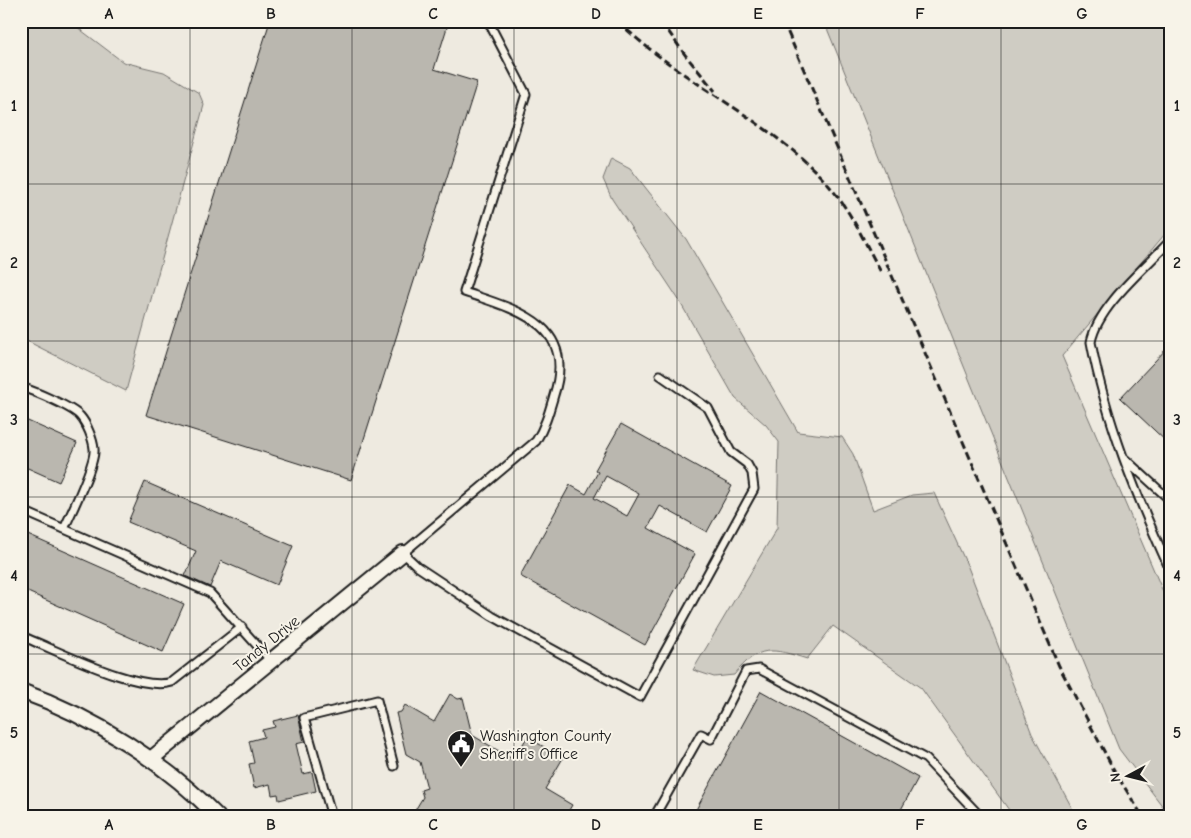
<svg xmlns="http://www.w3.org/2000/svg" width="1191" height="838" font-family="'Comic Neue',sans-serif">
	<rect width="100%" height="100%" fill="#eeeae0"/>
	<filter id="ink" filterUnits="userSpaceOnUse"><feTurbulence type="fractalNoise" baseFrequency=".02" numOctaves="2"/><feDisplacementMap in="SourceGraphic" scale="10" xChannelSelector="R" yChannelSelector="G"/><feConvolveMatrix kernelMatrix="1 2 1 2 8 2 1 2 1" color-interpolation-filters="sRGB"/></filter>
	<g filter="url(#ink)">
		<path fill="#cfccc3" stroke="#767470" d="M21,21H69L123,62L164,72L199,93L204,105L126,391L21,338Z
			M824,21H1170V228L1062,356L1170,608V816L1119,749Z
			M611,158L630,168L686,239L798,432L842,437L853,454L873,510L912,495L934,493L968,567L1032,734L1077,817H1014L921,688L833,626L807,659C772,648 759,644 734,675L714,677L693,670L777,528L779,442L766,425L735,398L677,297L612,199L603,179Z"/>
		<path fill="#bab7af" stroke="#1c1c1c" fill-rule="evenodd" d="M270,21H449L434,69L477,82L351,480L146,415Z
			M1170,345V445L1120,398Z
			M21,418L77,443L59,482L21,465Z
			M621,424L732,486L707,532L660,506L648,528L695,554L645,645L520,576L570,485L586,494L598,472L595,470ZM606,476L639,494L627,516L594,498Z
			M145,482L293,546L277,585L221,561L210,587L185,576L196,551L128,522Z
			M21,532L184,604L163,652L21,589Z
			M761,691L918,778L897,817H692Z
			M450,694L458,699L463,698L472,735L514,760L527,737L563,758L545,789L572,805L565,817H411L423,797L421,790L427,788L420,762L406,754L396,713L401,712L405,705L434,722Z
			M298,715L304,742L296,744L303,774L312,772L316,791L279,800L278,794L272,795L270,784L254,788L249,764L254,763L249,741L264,737L262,730L275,727L273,721Z"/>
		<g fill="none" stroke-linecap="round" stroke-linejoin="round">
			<defs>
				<path id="service" d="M488,21L526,94L464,292C518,310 577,325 554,395C549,412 545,427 536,441L403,553L418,567L492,616L640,697L754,489L752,473L747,464L731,452L708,408L660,375
					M1170,241C1145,268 1098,306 1091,342C1106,422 1137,497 1170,570
					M21,387C34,391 72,407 80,416C87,424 93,439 94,449C96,463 71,513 64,529
					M1124,458L1170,500
					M21,510L210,593L271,661
					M21,636C55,649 139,693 172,682L242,627
					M332,817L304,718L377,700L394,766
					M654,817L701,734L711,739L746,671L759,669L926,759L981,817"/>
				<path id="minor" d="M21,691C94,717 164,762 218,817
					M151,759L403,553"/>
			</defs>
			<use href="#service" stroke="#1c1c1c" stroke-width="11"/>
			<use href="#minor" stroke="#1c1c1c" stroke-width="18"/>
			<use href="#service" stroke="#f7f3e8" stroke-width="7"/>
			<use href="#minor" stroke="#f7f3e8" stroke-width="14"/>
			<path stroke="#1c1c1c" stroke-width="3" stroke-dasharray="8 4" stroke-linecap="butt" d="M618,21C681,84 773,120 830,187C852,213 866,245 882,274
				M661,21L686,56L715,91
				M783,21L1059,666L1115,772L1143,817"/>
		</g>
	</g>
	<path fill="none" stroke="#1c1c1c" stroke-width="1" stroke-opacity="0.55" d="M190,21V817M352,21V817M514,21V817M677,21V817M839,21V817M1001,21V817M21,184H1170M21,341H1170M21,497H1170M21,654H1170"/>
	<defs>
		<symbol id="civic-pin" viewBox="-11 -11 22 30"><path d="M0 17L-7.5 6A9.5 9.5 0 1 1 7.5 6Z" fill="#1c1c1c" stroke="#f7f3e8"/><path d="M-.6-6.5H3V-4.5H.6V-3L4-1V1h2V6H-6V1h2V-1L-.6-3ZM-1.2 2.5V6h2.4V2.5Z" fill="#fff"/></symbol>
	</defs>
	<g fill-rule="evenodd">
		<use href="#civic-pin" x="445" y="728" width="32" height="43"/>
	</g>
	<g text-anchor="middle" stroke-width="4" stroke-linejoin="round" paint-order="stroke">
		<g font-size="16" fill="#1c1c1c" stroke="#f7f3e8">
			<text transform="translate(266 643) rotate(-39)" y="6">Tandy Drive</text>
		</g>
		<g font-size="16" fill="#1c1c1c" stroke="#f7f3e8" text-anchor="start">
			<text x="480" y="741">Washington County<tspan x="480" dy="18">Sheriff's Office</tspan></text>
		</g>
	</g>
	<rect width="1191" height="838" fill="none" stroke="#f7f3e8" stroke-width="55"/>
	<g transform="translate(1128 776) rotate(263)" stroke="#f7f3e8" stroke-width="4" paint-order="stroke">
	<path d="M0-4L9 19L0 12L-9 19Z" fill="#1c1c1c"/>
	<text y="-8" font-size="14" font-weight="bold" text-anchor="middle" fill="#1c1c1c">N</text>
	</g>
	<rect x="28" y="28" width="1136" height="782" fill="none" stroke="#1c1c1c" stroke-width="2"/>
	<g font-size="16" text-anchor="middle" font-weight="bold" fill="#1c1c1c">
		<text x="109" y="19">A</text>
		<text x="271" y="19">B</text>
		<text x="433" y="19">C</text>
		<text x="596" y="19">D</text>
		<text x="758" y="19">E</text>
		<text x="920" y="19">F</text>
		<text x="1082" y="19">G</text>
		<text x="14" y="111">1</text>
		<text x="1177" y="111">1</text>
		<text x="14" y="268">2</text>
		<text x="1177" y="268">2</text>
		<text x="14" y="425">3</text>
		<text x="1177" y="425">3</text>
		<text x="14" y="581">4</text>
		<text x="1177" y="581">4</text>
		<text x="14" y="738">5</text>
		<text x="1177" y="738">5</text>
		<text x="109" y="830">A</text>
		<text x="271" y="830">B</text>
		<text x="433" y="830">C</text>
		<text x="596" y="830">D</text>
		<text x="758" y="830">E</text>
		<text x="920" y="830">F</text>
		<text x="1082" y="830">G</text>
	</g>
</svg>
